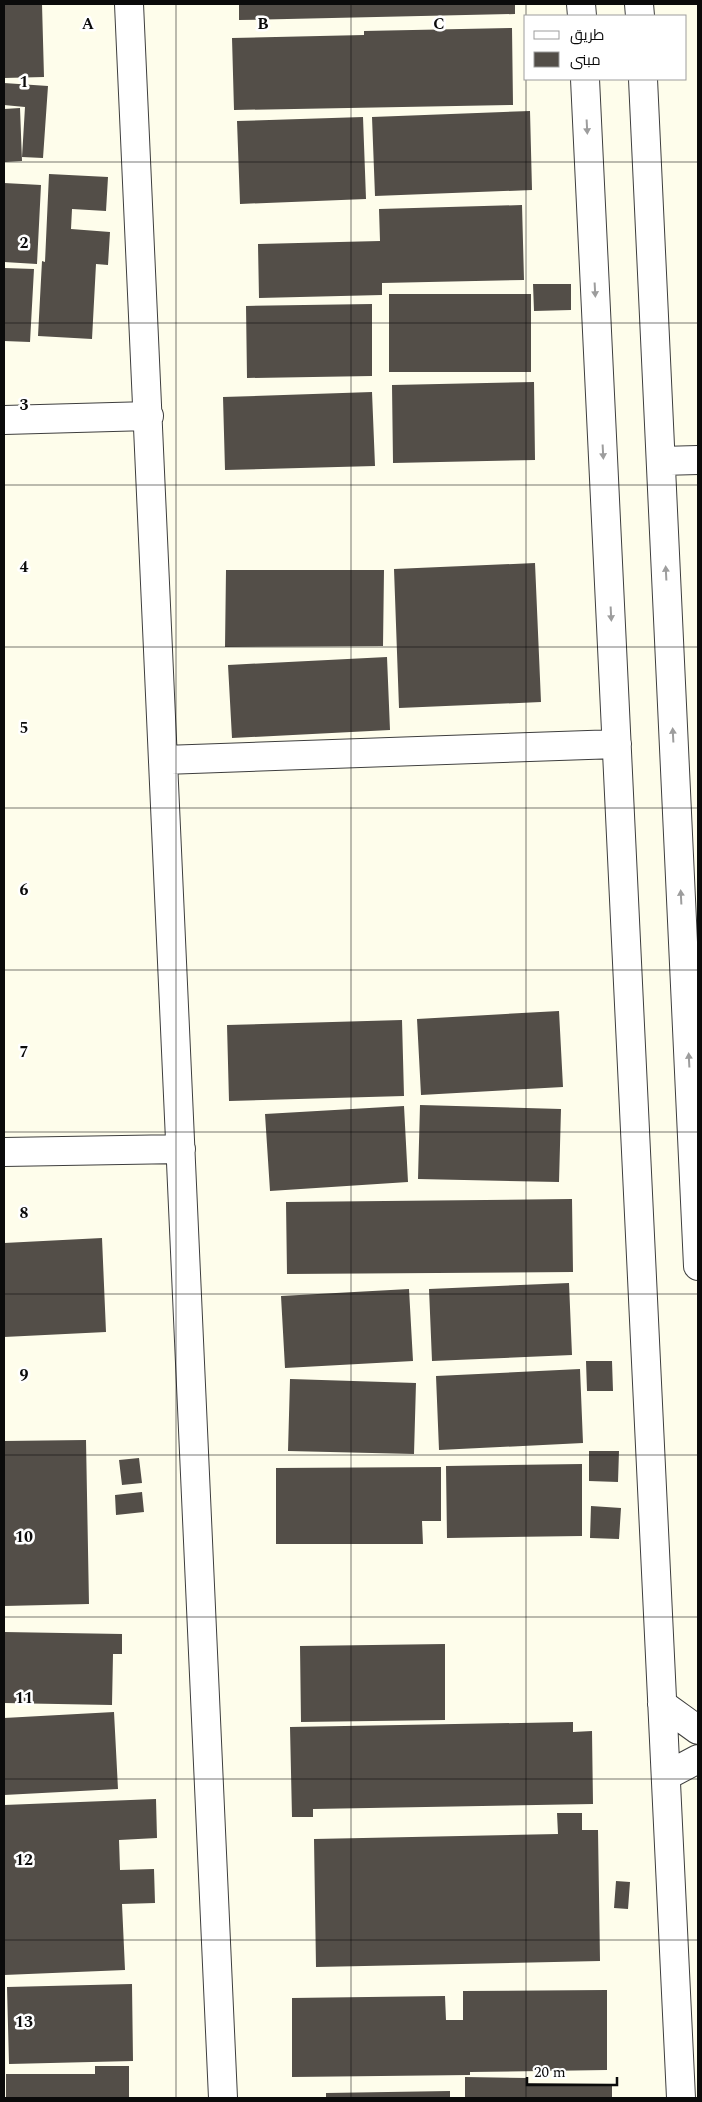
<svg xmlns="http://www.w3.org/2000/svg" width="702" height="2102" font-family="Spectral,Cairo,serif">
	<rect width="100%" height="100%" fill="#fefdeb"/>
	<path fill="#534e48" d="M4,4H42L44,77L4,78Z
		M239,4H515V14L239,20Z
		M512,28L513,105L234,110L232,38L364,35V31Z
		M4,83L48,86L43,158L22,157L25,107L4,105Z
		M20,108L22,161L4,162V109Z
		M530,111L532,190L375,196L372,117Z
		M363,117L366,199L240,204L237,121Z
		M49,174L108,177L106,211L72,209L71,229L110,232L108,265L96,264L92,339L38,336L42,261L45,262Z
		M4,183L41,185L37,264L4,262Z
		M522,205L524,280L382,283V295L259,298L258,244L380,241L379,209Z
		M4,268L34,269L30,342L4,341Z
		M533,284H571V310L534,311Z
		M389,294H531V372H389Z
		M372,304V376L247,378L246,306Z
		M534,382L535,460L393,463L392,385Z
		M372,392L375,466L225,470L223,397Z
		M535,563L541,702L399,708L394,569Z
		M226,570H384L383,646L225,647Z
		M387,657L390,730L232,738L228,665Z
		M559,1011L563,1087L421,1095L417,1019Z
		M402,1020L404,1096L229,1101L227,1025Z
		M420,1105L561,1109L559,1182L418,1179Z
		M404,1106L408,1182L270,1191L265,1114Z
		M572,1199L573,1272L287,1274L286,1202Z
		M102,1238L106,1332L4,1337V1243Z
		M569,1283L572,1355L432,1361L429,1289Z
		M409,1289L413,1361L285,1368L281,1296Z
		M586,1361H612L613,1391H587Z
		M580,1369L583,1443L439,1450L436,1376Z
		M290,1379L416,1383L414,1454L288,1451Z
		M86,1440L89,1604L4,1606V1441Z
		M589,1451H619L618,1482L589,1481Z
		M139,1458L142,1483L122,1485L119,1460Z
		M582,1464V1536L447,1538L446,1466Z
		M441,1467V1521H422L423,1544H276V1468Z
		M142,1492L144,1512L116,1515L115,1495Z
		M591,1506L621,1508L619,1539L590,1538Z
		M4,1632L122,1634V1654H113L112,1705L4,1703Z
		M445,1644V1720L301,1722L300,1646Z
		M114,1712L118,1789L4,1795V1718Z
		M573,1722V1732L592,1731L593,1804L313,1809V1817H292L290,1727Z
		M156,1799L157,1838L119,1840L120,1870L154,1869L155,1903L122,1904L125,1970L4,1975V1805Z
		M557,1813H582V1830H598L600,1961L316,1967L314,1839L558,1834Z
		M616,1881L630,1882L628,1909L614,1908Z
		M132,1984L133,2061L9,2064L7,1987Z
		M607,1990V2070L470,2072V2075L292,2077V1998L445,1996L446,2020H463V1991Z
		M95,2066H129V2098H6V2074H95Z
		M465,2077L527,2078V2083L612,2084V2098H465Z
		M450,2091V2098H326V2093Z"/>
	<g fill="none" stroke-linecap="round" stroke-linejoin="round">
		<defs>
			<path id="minor" d="M129,4L223,2098
				M581,4L582,16
				M639,4L640,16
				M585,79L681,2098
				M643,79L698,1266
				M4,420L149,416
				M661,461L698,460
				M164,760L617,744
				M4,1152L181,1149
				M662,1704L698,1730
				M666,1776L698,1759"/>
		</defs>
		<use href="#minor" stroke="#3e3e3e" stroke-width="30"/>
		<use href="#minor" stroke="#fff" stroke-width="28"/>
	</g>
	<defs><path id="oneway-solid" d="M-6-.8H1V-3.2L6.5 0L1 3.2V.8H-6Z" transform="scale(1.25)"/></defs>
	<g fill="#9d9d9d">
		<use href="#oneway-solid" transform="translate(587 127) rotate(87)"/>
		<use href="#oneway-solid" transform="translate(595 290) rotate(87)"/>
		<use href="#oneway-solid" transform="translate(603 452) rotate(87)"/>
		<use href="#oneway-solid" transform="translate(666 573) rotate(-93)"/>
		<use href="#oneway-solid" transform="translate(611 614) rotate(87)"/>
		<use href="#oneway-solid" transform="translate(673 735) rotate(-93)"/>
		<use href="#oneway-solid" transform="translate(681 897) rotate(-93)"/>
		<use href="#oneway-solid" transform="translate(689 1060) rotate(-93)"/>
	</g>
	<path fill="none" stroke="#0b0b0b" stroke-width="1" stroke-opacity="0.55" d="M176,4V2098M351,4V2098M526,4V16M526,79V2098M4,162H698M4,323H698M4,485H698M4,647H698M4,808H698M4,970H698M4,1132H698M4,1294H698M4,1455H698M4,1617H698M4,1779H698M4,1940H698"/>
	<g font-size="16" text-anchor="middle" font-weight="bold" fill="#0b0b0b" stroke="#fff" stroke-width="5" stroke-linejoin="round" paint-order="stroke">
		<text x="88" y="29">A</text>
		<text x="263" y="29">B</text>
		<text x="439" y="29">C</text>
		<text x="24" y="87">1</text>
		<text x="24" y="248">2</text>
		<text x="24" y="410">3</text>
		<text x="24" y="572">4</text>
		<text x="24" y="733">5</text>
		<text x="24" y="895">6</text>
		<text x="24" y="1057">7</text>
		<text x="24" y="1218">8</text>
		<text x="24" y="1380">9</text>
		<text x="24" y="1542">10</text>
		<text x="24" y="1703">11</text>
		<text x="24" y="1865">12</text>
		<text x="24" y="2027">13</text>
	</g>
	<rect width="702" height="2102" fill="none" stroke="#0b0b0b" stroke-width="10"/>
	<rect x="524" y="15" width="162" height="65" fill="#ffffff" stroke="#9d9d9d"/>
	<rect x="534" y="31" width="25" height="8" fill="#ffffff" stroke="#9d9d9d"/>
	<text x="570" y="40" font-size="15" fill="#0b0b0b">طريق</text>
	<rect x="534" y="52" width="25" height="15" fill="#534e48" stroke="#9d9d9d"/>
	<text x="570" y="65" font-size="15" fill="#0b0b0b">مبنى</text>
	<path d="M527 2077v8h90v-8" fill="none" stroke="#0b0b0b" stroke-width="2.5"/>
	<text x="534" y="2077" font-size="15" fill="#0b0b0b" stroke="#ffffff" stroke-width="4" paint-order="stroke">20 m</text>
</svg>
